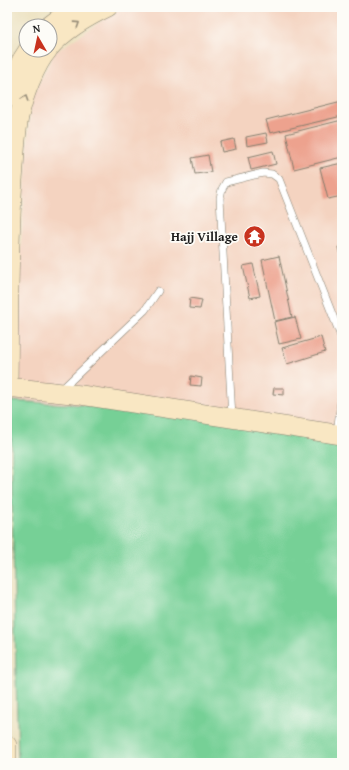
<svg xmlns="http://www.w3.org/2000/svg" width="349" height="770" font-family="'Gentium Book Plus',serif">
	<rect width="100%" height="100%" fill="#fdfcf7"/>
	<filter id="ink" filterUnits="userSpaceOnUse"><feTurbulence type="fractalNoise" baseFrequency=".025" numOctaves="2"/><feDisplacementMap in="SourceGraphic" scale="8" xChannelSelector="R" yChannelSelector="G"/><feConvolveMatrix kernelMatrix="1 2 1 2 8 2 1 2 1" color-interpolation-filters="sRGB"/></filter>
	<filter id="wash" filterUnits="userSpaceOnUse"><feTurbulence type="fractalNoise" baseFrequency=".012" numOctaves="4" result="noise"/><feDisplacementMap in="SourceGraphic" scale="16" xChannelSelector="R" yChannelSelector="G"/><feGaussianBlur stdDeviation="0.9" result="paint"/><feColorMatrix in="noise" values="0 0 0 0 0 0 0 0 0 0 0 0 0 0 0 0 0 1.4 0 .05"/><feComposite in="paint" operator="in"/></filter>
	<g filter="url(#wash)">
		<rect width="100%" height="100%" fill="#ece1bf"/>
		<path fill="#f4d3c0" d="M123,7H342V433L11,401L18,287L31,99L54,53L119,9Z"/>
		<path fill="#76d096" stroke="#497659" d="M11,401L201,411L342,433V763H18L12,502Z"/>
		<g id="blocks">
			<path fill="#eda28e" d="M342,101V116L270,133L266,120Z
				M342,120V157L294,169L286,134Z
				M266,133L268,142L247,146L246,137Z
				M234,139L236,149L222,152L220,142Z
				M273,151L276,164L251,170L248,157Z
				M208,155L211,172L195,174L192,158Z
				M342,163V196L328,199L320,168Z
				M342,246V253H339L338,247Z
				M279,256L292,317L275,321L262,260Z
				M253,264L260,296L250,298L243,266Z
				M190,298L202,300L200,309L189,308Z
				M295,317L301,339L279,344L274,322Z
				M321,337L325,352L287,364L282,348Z
				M191,376L202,378L201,386L190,385Z
				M274,388H284V395L273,394Z"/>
		</g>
	</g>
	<g filter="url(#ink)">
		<use href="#blocks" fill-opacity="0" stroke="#847e6e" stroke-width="1"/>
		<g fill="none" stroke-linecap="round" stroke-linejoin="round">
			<defs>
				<path id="lane" d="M61,390L145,310L158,291
					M232,418L220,198L222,189L226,182L263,173L272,174L279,179L342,339
					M337,433L342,393"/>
				<path id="secondary" d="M49,26L74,7
					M50,47C66,29 87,17 108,7
					M7,97C12,80 18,64 28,50
					M7,387L81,395L342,435
					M7,390L8,387C9,318 8,249 13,180C15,159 15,137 19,117C23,97 35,65 48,50
					M7,745V763"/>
			</defs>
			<use href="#lane" stroke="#847e6e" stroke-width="8"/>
			<use href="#secondary" stroke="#847e6e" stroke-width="20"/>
			<use href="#lane" stroke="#fff" stroke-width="7"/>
			<use href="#secondary" stroke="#f9e7c3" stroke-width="19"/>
		</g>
		<defs><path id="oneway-chevron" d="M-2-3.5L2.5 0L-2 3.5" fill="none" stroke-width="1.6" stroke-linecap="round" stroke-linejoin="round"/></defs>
		<g stroke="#968c78">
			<use href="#oneway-chevron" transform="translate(77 24) rotate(-33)"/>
			<use href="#oneway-chevron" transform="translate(25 98) rotate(-72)"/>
		</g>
	</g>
	<defs>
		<symbol id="temple-disc" viewBox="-11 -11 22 22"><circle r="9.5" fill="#c8321e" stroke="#fdfcf7"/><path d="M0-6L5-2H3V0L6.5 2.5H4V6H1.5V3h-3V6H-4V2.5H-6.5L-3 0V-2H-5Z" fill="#fff"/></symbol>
	</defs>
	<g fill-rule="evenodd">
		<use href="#temple-disc" x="242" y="224" width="25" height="25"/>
	</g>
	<g text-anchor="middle" stroke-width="3.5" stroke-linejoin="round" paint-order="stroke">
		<g font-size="13" font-weight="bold" fill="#1c1c1c" stroke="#fdfcf7" text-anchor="end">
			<text x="238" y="241">Hajj Village</text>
		</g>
	</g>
	<rect width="349" height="770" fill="none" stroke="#fdfcf7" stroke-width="24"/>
	<g transform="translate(38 38) rotate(351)"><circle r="19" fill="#fdfcf7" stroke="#a3a29f"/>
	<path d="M0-3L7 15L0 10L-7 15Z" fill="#c8321e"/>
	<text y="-6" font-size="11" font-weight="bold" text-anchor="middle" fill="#1c1c1c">N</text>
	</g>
</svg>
